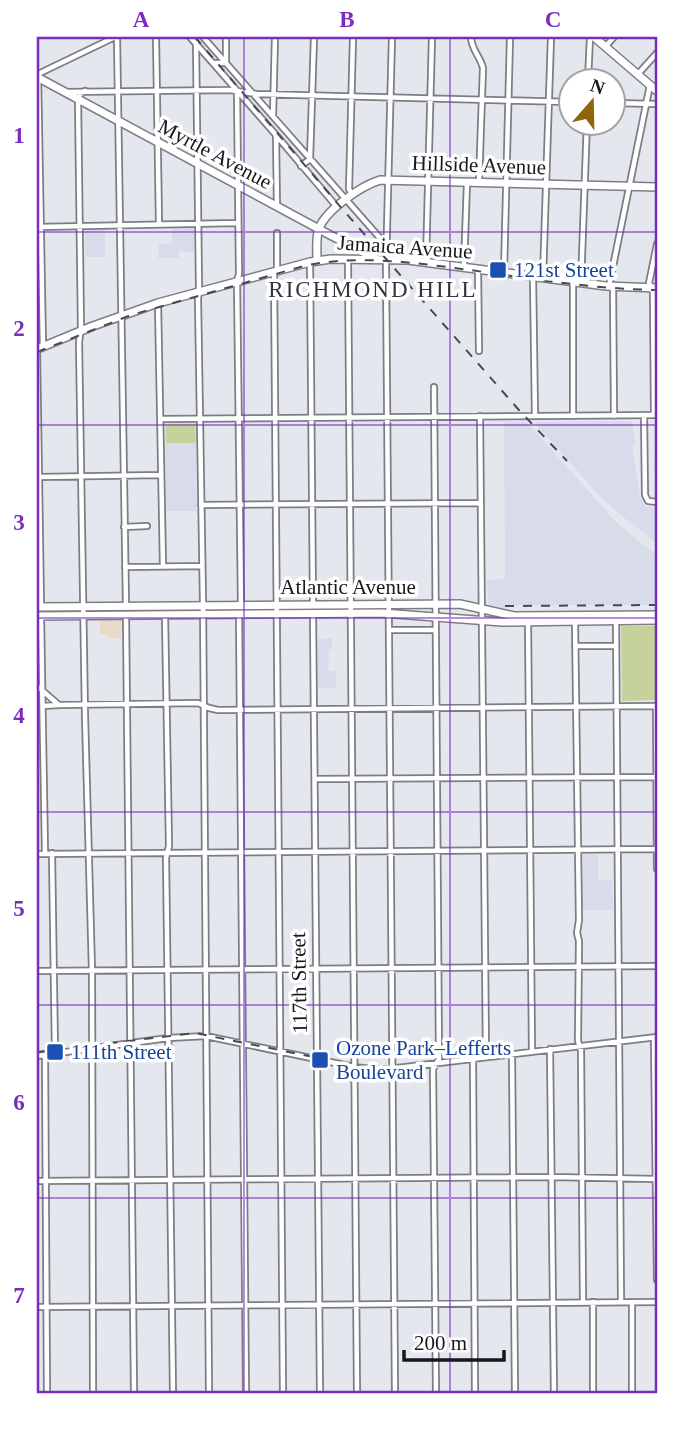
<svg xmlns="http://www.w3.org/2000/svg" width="694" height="1430" font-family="Georgia,serif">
	<rect width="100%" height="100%" fill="#e5e7ef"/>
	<path fill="#eadbc9" d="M100,619H122L121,638H107V635L100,634Z"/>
	<path fill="#d8dcea" d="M172,228H194V252L179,251V258H158L159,244L172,243Z
		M85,230H105V257H85Z
		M632,421L635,443L632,446L640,495L646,507L657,508V543L618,513L598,494L534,422Z
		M504,422H527L616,522L641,543L657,554V605H505V610L488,604L487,580L505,579Z
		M165,423H196L197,511H166Z
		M332,638V649H329L328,669L331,672L336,670V688H318V639Z
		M583,854L598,855V880H612L613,910H583Z"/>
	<path fill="#c5d29b" d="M166,424H195L196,443H166Z
		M621,626H657V700L622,701Z"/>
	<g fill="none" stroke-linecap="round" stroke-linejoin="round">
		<defs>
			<path id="minor" d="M117,37L126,606
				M156,37L159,224
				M190,37L276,135L337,207
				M203,37L387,246
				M392,37L386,267L395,1393
				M471,37C471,49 480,56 483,68L479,182
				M196,43L199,287L198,299L203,602L209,1393
				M605,47L614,37
				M215,63H226V37
				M638,74L657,53
				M588,80L590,37
				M85,91L80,94L78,99L81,328L79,342L85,716L92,971L93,1393
				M237,91L239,274L237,281L241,605
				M66,92L230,90L257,94L572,102
				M614,103L657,104
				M273,116L275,37
				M276,136L277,207
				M301,166L310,159L314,37
				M352,194L349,189L353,37
				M37,227L238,223
				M348,260L357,1393
				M426,262L432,37
				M310,263L313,605
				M464,267L467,183
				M478,270L479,351
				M277,271V233
				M274,272L283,1393
				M504,272L510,37
				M533,277L535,416
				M543,277L551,37
				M581,283L587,122
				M609,286L650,85
				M613,287L614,416
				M158,303L163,566
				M43,346L38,74L115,37
				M37,351L41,607
				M434,387L439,1059L433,1069L436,1393
				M644,415L645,495L648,501L657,502
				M654,415L653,292L649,283L657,244
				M480,416L486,1057
				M573,416V282
				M161,419L657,415
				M39,477L161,475
				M201,505L481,503
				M124,527L147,526
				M125,567L202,566
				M239,614L246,1393
				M313,614L320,1393
				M165,615L169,846L166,858C167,1037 171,1215 173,1393
				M41,616L45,853
				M126,616L134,1393
				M528,620L532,1052
				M616,620L621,1302
				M575,621L579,920L577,933L579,941L578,1041L581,1050L583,1302
				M389,630H435
				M575,646H616
				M37,686L59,705L198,703L209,708L218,710L657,706
				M43,706L59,705
				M656,706L657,869
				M315,779L657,777
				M52,853L55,1053
				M37,854L657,849
				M37,971L657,966
				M657,1036L654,1041L657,1280
				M550,1049L554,1393
				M512,1054L515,1393
				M45,1055L47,1393
				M37,1056L168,1038L206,1036L354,1067L380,1070L657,1037
				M473,1059L475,1393
				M37,1181L552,1177L657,1179
				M593,1302V1393
				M632,1302V1393
				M37,1307L657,1302"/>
			<path id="major" d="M594,37L657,91
				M37,77L330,235L375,258
				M317,260C317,252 316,241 318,232C322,212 361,186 380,180L657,187
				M37,349L93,326L158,303L310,262L331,259L408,260L606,286L657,288
				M37,607L460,604L514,616L657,615
				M37,616L382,613L502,622L657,620"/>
		</defs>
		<use href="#minor" stroke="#7c7e84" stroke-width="8"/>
		<use href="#major" stroke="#7c7e84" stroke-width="10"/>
		<use href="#minor" stroke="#fff" stroke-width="4.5"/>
		<use href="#major" stroke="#fff" stroke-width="7"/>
		<path stroke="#494a4e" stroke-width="2" stroke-dasharray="9 9" stroke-linecap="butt" d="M195,37L344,211L518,409L567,461
			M37,352L131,315L304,266C358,254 416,263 470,270C532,279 594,289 657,290
			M505,606L657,605
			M37,1052L195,1033L358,1066L378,1068"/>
	</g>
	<path fill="none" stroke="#7b2cbf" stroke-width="2" stroke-opacity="0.55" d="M244,37V1393M450,37V1393M37,232H657M37,425H657M37,618H657M37,812H657M37,1005H657M37,1198H657"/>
	<g fill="#1a4fb4" stroke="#fff" stroke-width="2.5">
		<rect x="489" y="261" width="18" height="18" rx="3.5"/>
		<rect x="46" y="1043" width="18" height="18" rx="3.5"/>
		<rect x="311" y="1051" width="18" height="18" rx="3.5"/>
	</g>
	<g text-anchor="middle" stroke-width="7" stroke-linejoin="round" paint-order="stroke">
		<g font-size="21" fill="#17181a" stroke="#fff">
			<text transform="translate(215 154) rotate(28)" y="7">Myrtle Avenue</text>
			<text transform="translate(479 165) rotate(2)" y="7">Hillside Avenue</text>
			<text transform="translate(405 247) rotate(4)" y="7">Jamaica Avenue</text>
			<text x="348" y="594">Atlantic Avenue</text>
			<text transform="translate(299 983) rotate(-91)" y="7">117th Street</text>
		</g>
		<g font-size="21" fill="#164399" stroke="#fff" text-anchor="start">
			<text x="514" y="277">121st Street</text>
			<text x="336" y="1055">Ozone Park–Lefferts<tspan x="336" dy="24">Boulevard</tspan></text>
			<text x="71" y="1059">111th Street</text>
		</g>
		<g font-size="23" letter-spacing="2" fill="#33353a" stroke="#fff">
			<text x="373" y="297">RICHMOND HILL</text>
		</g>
	</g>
	<rect width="694" height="1430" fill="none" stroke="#ffffff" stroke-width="77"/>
	<g transform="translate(592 102) rotate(20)"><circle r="33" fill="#ffffff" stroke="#a2a3a3" stroke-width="2"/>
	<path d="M0-5L12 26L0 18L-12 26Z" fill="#8f640b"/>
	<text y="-10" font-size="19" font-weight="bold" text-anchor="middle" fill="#17181a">N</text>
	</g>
	<path d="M404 1350v10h100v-10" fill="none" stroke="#17181a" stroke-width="3.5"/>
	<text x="414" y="1350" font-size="21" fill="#17181a" stroke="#ffffff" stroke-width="5" paint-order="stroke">200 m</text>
	<rect x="38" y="38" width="618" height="1354" fill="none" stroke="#7b2cbf" stroke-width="2.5"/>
	<g font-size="23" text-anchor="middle" font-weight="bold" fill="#7b2cbf">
		<text x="141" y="27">A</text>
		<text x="347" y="27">B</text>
		<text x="553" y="27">C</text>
		<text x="19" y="143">1</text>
		<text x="19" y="336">2</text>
		<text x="19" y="530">3</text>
		<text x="19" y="723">4</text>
		<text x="19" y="916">5</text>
		<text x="19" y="1110">6</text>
		<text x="19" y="1303">7</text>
	</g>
</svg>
